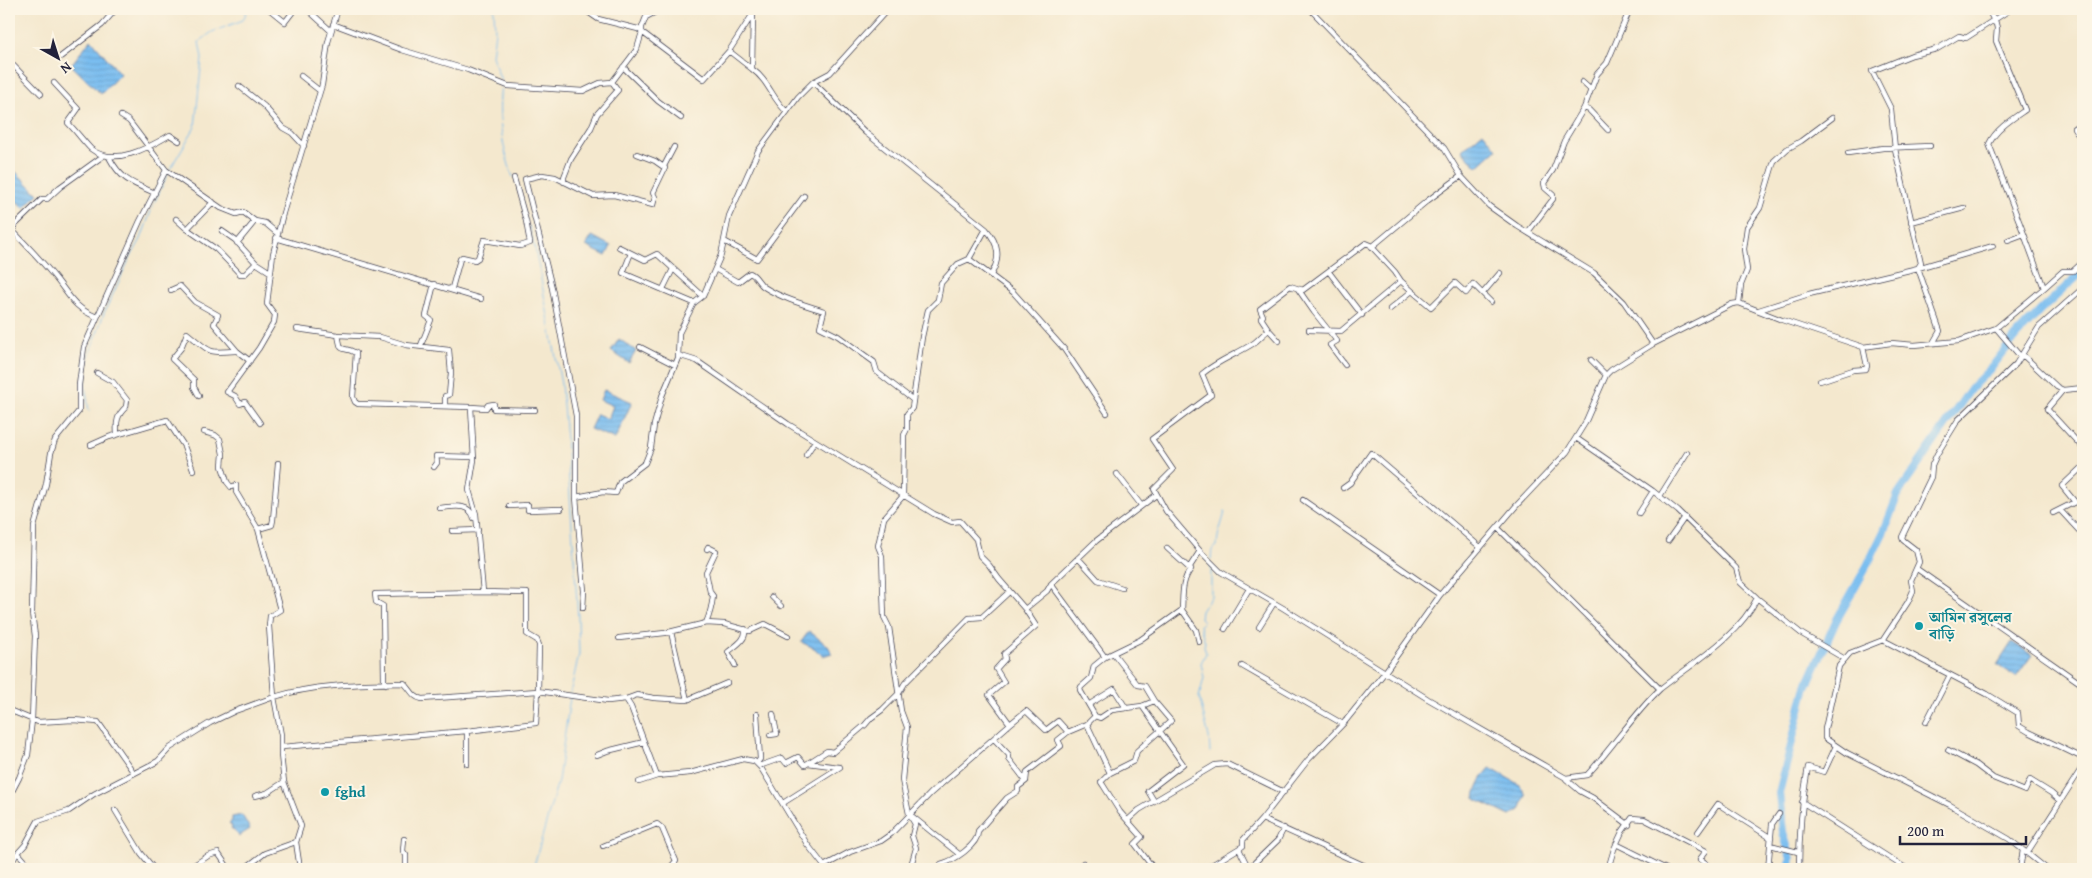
<svg xmlns="http://www.w3.org/2000/svg" width="2092" height="878" font-family="'Gentium Book Plus','Noto Serif Bengali',serif">
	<defs>
		<pattern id="water-rules" width="6" height="5" patternUnits="userSpaceOnUse" patternTransform="scale(1.25)"><rect width="6" height="5" fill="#79bdf0"/><path d="M0 2.5h6" fill="none" stroke="#68a2cf"/></pattern>
	</defs>
	<rect width="100%" height="100%" fill="#fcf5e5"/>
	<filter id="ink" filterUnits="userSpaceOnUse"><feTurbulence type="fractalNoise" baseFrequency=".02" numOctaves="2"/><feDisplacementMap in="SourceGraphic" scale="10" xChannelSelector="R" yChannelSelector="G"/><feConvolveMatrix kernelMatrix="1 2 1 2 8 2 1 2 1" color-interpolation-filters="sRGB"/></filter>
	<filter id="wash" filterUnits="userSpaceOnUse"><feTurbulence type="fractalNoise" baseFrequency=".0096" numOctaves="4" result="noise"/><feDisplacementMap in="SourceGraphic" scale="20" xChannelSelector="R" yChannelSelector="G"/><feGaussianBlur stdDeviation="1.12" result="paint"/><feColorMatrix in="noise" values="0 0 0 0 0 0 0 0 0 0 0 0 0 0 0 0 0 1.4 0 .05"/><feComposite in="paint" operator="in"/></filter>
	<g filter="url(#wash)">
		<rect width="100%" height="100%" fill="#f4e8ce"/>
		<path fill="url(#water-rules)" stroke="#4e7096" d="M91,39L120,74L101,94L71,65Z
			M1483,132L1497,149L1477,167L1462,150Z
			M14,170L38,194L24,208L9,194V174Z
			M592,236L611,246L606,256L586,246Z
			M619,339L636,351L629,363L611,351Z
			M604,390L632,402L615,439L590,429L597,414L608,419L613,406L600,400Z
			M809,631L828,646L832,653L823,656L814,648L801,642Z
			M2012,642L2032,655L2016,677L1997,665Z
			M1490,768L1520,785L1526,795L1520,810L1510,816L1475,799C1476,787 1482,777 1490,768Z
			M242,815L250,829L239,836L231,828L232,826L229,823L232,821V817Z"/>
		<g fill="none" stroke-linecap="round" stroke-linejoin="round">
			<path stroke="#79bdf0" stroke-width="1" d="M494,9L495,31L492,56L501,81
				M501,85C497,117 502,147 513,177
				M170,169L195,127L202,58L199,42L212,32L243,20L246,13L245,9
				M529,226L536,253L561,384L567,450L578,618L579,654L570,694
				M89,411L85,386L86,364L104,313L128,262L141,239L152,208L168,173
				M1211,559L1212,550L1217,546C1217,533 1223,523 1225,511
				M1210,752L1209,737L1199,697L1204,678L1201,663L1206,653L1204,646L1205,642L1200,626L1203,621L1200,618L1201,611L1211,596V565
				M533,869L558,781L570,698"/>
			<path stroke="#79bdf0" stroke-width="8" d="M1789,869L1791,859L1783,832L1779,793L1805,690L1836,621L1867,566L1884,531L1898,494L1972,387L1991,368L2016,336L2041,310L2083,271"/>
		</g>
	</g>
	<g filter="url(#ink)">
		<g fill="none" stroke-linecap="round" stroke-linejoin="round">
			<defs>
				<path id="minor" d="M269,9L285,22L295,9
					M307,9L331,31
					M675,9H681
					M1310,9L1444,148L1461,176L1489,206L1517,226L1594,273L1624,302L1653,344L1732,304L1739,303L1782,320L1863,347L1891,343L1914,345L1959,341L1996,328L2020,356L2025,357L2057,387L2063,390L2083,388
					M1988,9L1995,23
					M585,10L598,19L638,29L704,79L729,51
					M753,14L752,69C770,82 771,98 787,112
					M1995,20L1997,28L1996,41L2025,110C2012,119 1996,129 1989,144L2024,234
					M333,24L402,50L468,70L508,86L583,91L600,83L612,82
					M59,58L102,25L116,9
					M9,61L41,94
					M623,67L658,101L681,118
					M752,69L729,51L756,9
					M301,76L320,91
					M813,82L866,133L986,229C999,244 1001,258 991,275
					M1582,82L1591,90
					M54,83L78,109L68,123C75,130 85,143 91,149C114,167 148,148 170,135L179,141
					M239,86L264,106L283,128L292,133L304,146
					M1584,108L1589,110L1608,130
					M121,116L129,121L166,170L221,208L236,214L243,212L255,221L265,223L278,234
					M2081,139L2074,128L2083,122
					M1848,153L1883,148L1930,146
					M637,154L655,161L665,168L653,193L655,197L653,205L614,195L593,196L555,177L542,175L525,179L552,288L576,416V497L603,492L616,493L620,482L645,463L651,448L654,425L662,396L678,358L679,333L694,303L703,296
					M109,157C121,180 132,183 155,193
					M664,166L674,147
					M564,182V177L571,159L591,128L597,114L618,90L612,82L637,49L642,32V27L646,17L659,10L664,11L671,9
					M176,219L187,229L213,202
					M1911,222L1964,208
					M187,229L216,249L240,274H245L256,263L270,272
					M986,229L969,259L1013,292L1064,349L1107,413
					M222,231L235,240L256,263
					M1528,232L1553,199V195L1545,188L1544,183L1553,170L1564,141L1584,108L1597,74L1607,63L1630,9
					M276,238L481,299
					M724,241L757,259L804,196
					M237,243L255,221
					M619,247L645,260L657,254L703,296L721,255L729,216L758,151L798,97L813,82L830,73L888,9
					M631,253L623,273L694,303
					M715,269L738,282L750,273C757,276 758,283 764,287C781,298 805,305 824,311L820,327L838,336L874,362L877,372L913,400
					M1329,272L1362,315
					M2044,288L2063,271H2073L2083,262
					M448,289L452,288L460,259L462,257L475,260L478,258L484,240L520,246L530,243L526,221L514,178
					M663,289L673,269
					M1298,289L1314,312L1337,341L1330,345L1345,365
					M171,290L180,286L195,302L218,315L214,324L237,351
					M1412,291L1431,307L1455,283L1466,293L1473,284L1491,302
					M1483,293L1500,273
					M1739,303L1741,285L1747,270L1744,249L1747,227L1760,208L1774,161L1787,149L1801,141L1832,118
					M1390,309L1412,291L1401,281
					M1759,310L1809,294L1918,268L1993,246
					M97,317C73,308 69,294 53,275C41,260 27,246 14,232L13,227L42,199H47L60,187L103,156
					M1996,328L2044,288L2024,234L2008,240
					M1269,330C1264,333 1259,339 1254,343C1237,354 1217,361 1202,374L1211,395L1152,439L1173,470L1154,489L1166,511L1200,551L1221,572L1283,608L1428,699L1566,778L1587,775C1613,747 1633,715 1660,689L1497,527
					M1309,330L1341,331L1401,281L1395,272L1371,246
					M338,335L380,337L406,345L449,350L451,373L449,395L445,396V406
					M1279,341L1269,330L1261,318L1263,316L1260,309L1290,286L1303,290L1366,243L1373,246L1427,201L1461,176
					M1933,343L1940,331L1918,268L1921,263L1895,149L1891,109L1872,71L1912,55L1937,49L1959,36L1966,38L2011,9
					M421,345L431,320L426,316L434,284
					M640,347L675,365
					M678,355L697,361L788,424L934,514L952,522L960,521L976,539L980,556L989,565L999,579L1025,609L1047,591L1051,584L1096,541L1156,495
					M1591,360L1606,375
					M97,373L113,382L127,400L126,407C117,415 116,422 117,434
					M1820,381L1853,370L1866,369L1867,366L1863,347
					M2063,390L2047,409L2083,448
					M199,396L194,387V380L172,359L181,348L187,333C212,353 205,353 237,351L250,361
					M471,407L486,408L488,405L494,404V409L535,410
					M260,423L245,402L240,404L235,396L227,392L259,348L274,322L275,315L267,304L273,254L283,213L322,85L328,42L338,9
					M204,432L215,435L220,439L223,454L222,466L227,482L231,487L236,485V492L258,529
					M1576,438L1653,491L1678,511L1730,562L1736,568L1740,582L1757,598L1802,634L1845,659
					M91,445L109,437L167,420L184,446L193,470
					M806,455L815,441
					M434,467L437,463L436,456L474,457
					M1117,474L1141,505
					M1343,488L1350,483L1371,453L1480,547
					M1660,496L1687,453
					M576,497L584,591L583,608
					M1303,500L1440,595
					M509,506L528,505V510L561,509
					M439,508C453,507 469,502 474,518
					M2060,510L2083,535
					M1639,513L1653,491
					M2053,513L2075,502L2062,486L2083,466
					M452,531L478,530
					M1668,541L1685,517
					M1167,548L1189,568L1200,551
					M1078,558L1098,580L1122,588
					M1917,569L2083,685
					M1051,584L1105,657L1094,666L1091,678L1081,687L1080,690L1095,716L1087,724L1110,773L1101,782L1103,785L1120,812L1142,837L1135,844L1154,869
					M772,597L781,606
					M1182,610L1196,630L1199,642
					M706,623C710,614 712,605 713,596L710,592L706,572L716,551L708,547L707,549
					M1259,627L1274,603
					M1225,629L1249,589
					M671,632L687,700
					M619,638L665,633L706,623L724,624L750,631L765,624L788,636
					M1883,640L1987,694L2018,713L2019,726L2029,732L2083,758
					M1114,654L1138,685L1145,686L1154,701
					M1105,657L1140,640L1182,610C1183,596 1181,581 1191,569L1189,568
					M735,665L728,652C735,646 747,640 745,629
					M1242,666L1343,724
					M386,684L384,681L383,606L376,602L375,594L483,592
					M1660,689C1692,664 1740,635 1757,598
					M626,699L631,707L657,776L690,773L743,759L754,761L761,768L807,844L824,866L850,852L881,841L891,834L931,793L1010,724L989,695L1004,682L996,669L1005,659L1004,654L1036,626L1025,609
					M1090,704L1114,689L1126,708
					M1142,706L1183,764L1148,791L1154,801
					M9,710L38,722L73,720L98,722L134,773
					M757,714L760,759L757,763
					M1095,716L1100,718L1112,710L1142,706L1154,701L1171,721L1137,751L1134,761L1110,773
					M1926,722L1950,675
					M1010,724L1026,711L1046,730L1058,721L1068,732
					M770,735L777,734L773,714
					M994,739L1009,755V759L1026,781
					M282,747L467,731
					M1948,750L1976,765L1993,778L2025,791L2030,780L2051,793L2060,801
					M597,755L607,751L644,742
					M808,763L839,767
					M467,764V731L536,723L538,691L608,701L626,699L637,695L654,698L687,700L727,683
					M759,766L782,758L786,763L798,757L805,765L827,751L833,752L865,725L871,718L882,710L899,693L905,683L969,618L982,617L1009,592
					M1566,779L1580,791L1593,798L1629,825
					M639,782L657,776
					M255,796L267,793L284,782
					M9,797L19,778L28,755L32,720L35,636L32,613L34,527L46,484L51,453L55,440L79,411V385L84,347L140,221L166,170
					M1802,802L1907,869
					M783,803L840,767
					M115,810L141,853L154,869
					M913,817L959,854
					M1128,820L1139,810L1215,765L1227,764L1284,792
					M1698,832L1718,804L1771,838
					M404,839L403,851L406,855V869
					M296,842L300,869
					M1616,844L1666,869
					M1770,845L1798,852
					M603,846L657,824L662,828L676,861L669,869
					M1239,849L1249,869
					M18,853L32,869
					M2027,853L2083,766
					M1083,863L1088,869
					M9,867L16,855L25,845L38,821L69,811L94,794L158,761L170,748L210,723L235,711L274,697L269,626L270,616L280,610L258,529L272,525L273,520L278,463
					M1249,868L1278,840L1284,828
					M188,869L208,856L218,853L229,869
					M244,869L265,853L296,842L301,826L284,782L281,755V735L274,697C315,684 362,684 404,683C411,689 412,697 422,699L538,691L539,645L537,640L527,634V593L483,592L476,514L469,490L474,460L471,407L358,404L355,402L353,397L356,353C340,344 342,356 338,335L297,329
					M910,869L916,848L912,836L915,824L909,814L902,780L907,727L901,711L889,627L884,617L882,556L878,546L884,518L903,496L904,435L907,429V414L912,408L922,337L928,310L938,300L941,283L958,264L969,259
					M938,869L941,864C953,861 979,845 978,831L1007,798L1018,791V787L1026,781L1027,772L1061,746L1058,740L1068,732L1087,724
					M1205,869L1243,846V840L1262,819
					M1372,869L1262,819L1308,760L1343,724L1385,672L1440,595L1516,506L1567,452L1585,423L1606,375L1611,370L1653,344
					M1608,869L1614,849L1622,832L1632,818L1644,819L1706,851L1700,859L1707,864L1703,869
					M1768,869L1772,824L1779,814
					M1799,869C1799,834 1802,801 1808,767L1824,772L1836,746
					M2020,869L2023,850
					M2047,869L2009,839L1950,805L1847,753L1825,738V729L1839,666L1850,653L1883,640L1908,602L1913,591L1911,580L1919,562L1916,550L1903,540L1902,537L1931,477L1932,465L1937,454L1958,420L2016,364L2039,327L2083,288"/>
			</defs>
			<use href="#minor" stroke="#424051" stroke-width="6"/>
			<use href="#minor" stroke="#fff" stroke-width="4.5"/>
		</g>
	</g>
	<g fill="#0f9aa8" stroke="#fcf5e5" stroke-width="2">
		<circle cx="1919" cy="626" r="5"/>
		<circle cx="325" cy="792" r="5"/>
	</g>
	<g text-anchor="middle" stroke-width="4" stroke-linejoin="round" paint-order="stroke">
		<g font-size="15" font-weight="bold" fill="#0d838f" stroke="#fcf5e5" text-anchor="start">
			<text x="1929" y="622">আমিন রসুলের<tspan x="1929" dy="17">বাড়ি</tspan></text>
			<text x="335" y="797">fghd</text>
		</g>
	</g>
	<rect width="2092" height="878" fill="none" stroke="#fcf5e5" stroke-width="30"/>
	<g transform="translate(58 58) rotate(141)" stroke="#fcf5e5" stroke-width="4" paint-order="stroke">
	<path d="M0-4L9 19L0 12L-9 19Z" fill="#22223b"/>
	<text y="-8" font-size="14" font-weight="bold" text-anchor="middle" fill="#22223b">N</text>
	</g>
	<path d="M1900 836v8h126v-8" fill="none" stroke="#22223b" stroke-width="2.5"/>
	<text x="1907" y="836" font-size="15" fill="#22223b" stroke="#fcf5e5" stroke-width="4" paint-order="stroke">200 m</text>
</svg>
